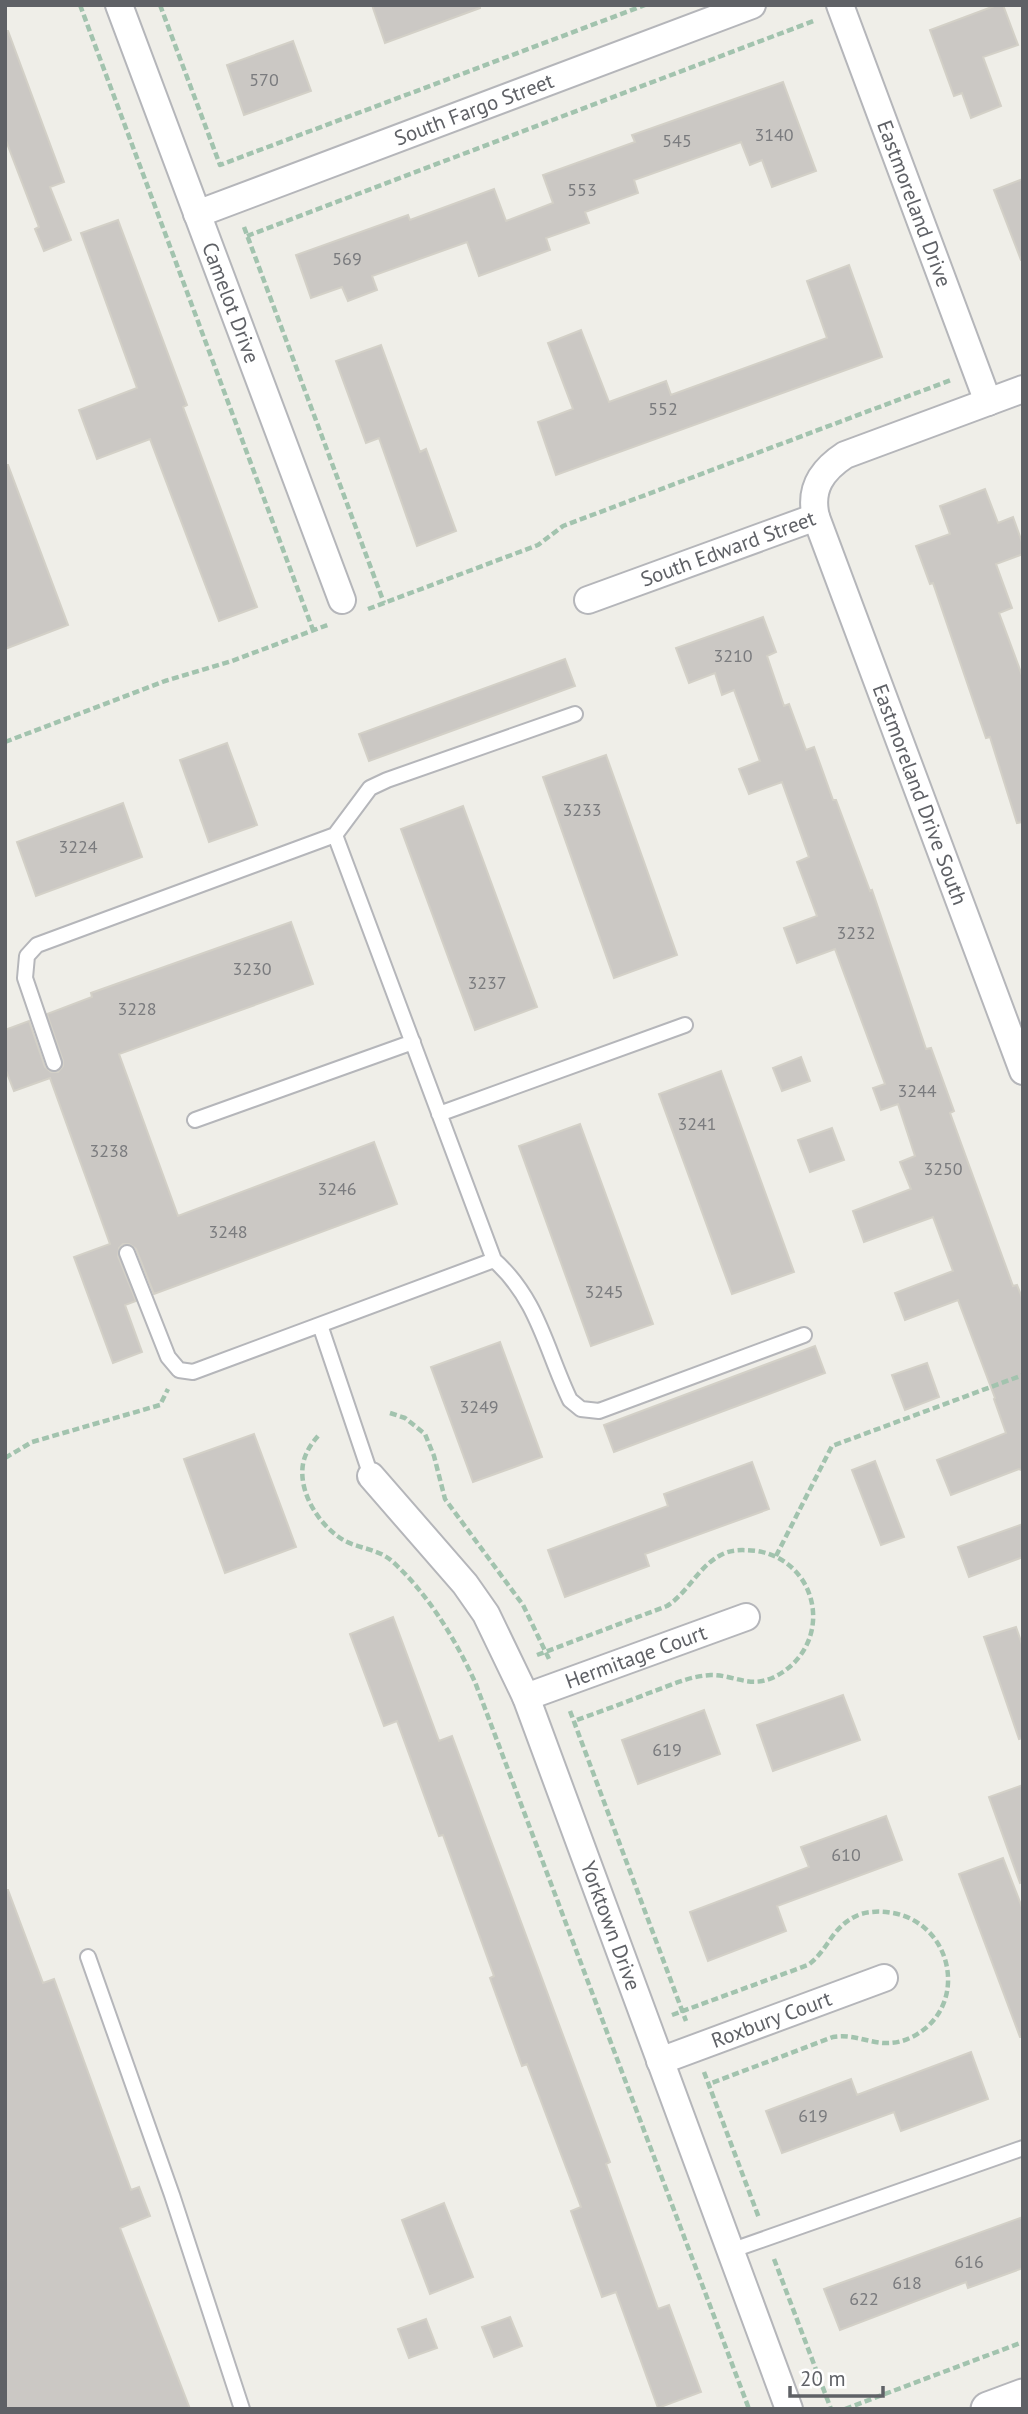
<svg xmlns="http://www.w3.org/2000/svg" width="1028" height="2414" font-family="'PT Sans',sans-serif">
	<rect width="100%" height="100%" fill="#efeee8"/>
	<path fill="#cbc8c4" stroke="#d3d0c7" stroke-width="2" d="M372,5H480V8L385,43Z
		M997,5H1003L1018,45L983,57L1001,106L971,118L962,93L954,96L930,30Z
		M5,31H8L64,182L50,187L71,240L44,251L35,229L39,227L5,138Z
		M293,41L311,91L244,115L227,65Z
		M783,82L816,171L772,187L762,160L750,165L741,142L634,180L638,193L585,212L589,223L546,238L550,250L479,276L467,242L372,276L377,290L348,301L342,287L311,298L296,255L408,215L410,220L494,189L506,221L553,203L543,175L635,142L632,135Z
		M1023,179V260H1021L994,190Z
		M118,220L187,405L183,407L257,607L219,621L150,439L97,459L79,410L137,388L81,233Z
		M849,265L882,357L556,475L538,422L573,409L548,343L581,330L609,402L666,381L671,395L827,338L807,281Z
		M381,345L420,452L426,449L456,531L417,546L379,438L366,443L336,361Z
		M5,465H8L68,625L5,649Z
		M985,489L998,523L1013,517L1023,545V554L996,564L1012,608L999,613L1023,678V822L1017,823L990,737L986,738L933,583L930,584L916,546L950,534L940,506Z
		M763,617L776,652L767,656L784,706L789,704L806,750L814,747L833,800H836L870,891L872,890L926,1049L931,1048L954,1111L950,1113L1013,1286L1017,1285L1023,1300V1471L1019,1469L951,1495L937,1460L1006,1433L994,1399L995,1398L958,1300L905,1320L895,1293L953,1271L933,1217L864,1242L853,1211L911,1189L900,1162L915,1156L898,1104L881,1110L873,1088L885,1084L835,949L797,963L784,928L817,916L797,862L809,857L782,782L749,794L739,769L760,761L734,690L722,695L715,673L689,683L676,648Z
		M565,659L575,686L369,761L359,734Z
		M227,743L257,825L209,842L180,760Z
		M606,755L677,955L614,978L543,777Z
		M123,803L142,857L36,896L17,842Z
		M463,806L537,1007L475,1030L401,829Z
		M291,922L313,984L119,1054L178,1216L374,1142L397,1204L154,1294L136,1249L129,1244H123L119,1248L118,1256L136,1301L125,1305L142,1352L113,1363L74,1257L110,1244L50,1078L14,1091L5,1068V1030L29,1021L45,1067L51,1072H58L63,1066V1061L47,1014L92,997L91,993Z
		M801,1057L810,1081L782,1091L773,1068Z
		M721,1071L794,1272L732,1294L659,1094Z
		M580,1124L653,1324L591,1346L519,1146Z
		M832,1128L844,1160L810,1172L798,1140Z
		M500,1342L542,1457L473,1482L431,1367Z
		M815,1346L825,1373L614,1452L604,1425Z
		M927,1363L939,1397L905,1410L892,1375Z
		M254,1434L296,1547L225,1573L184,1459Z
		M875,1461L904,1537L881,1545L852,1470Z
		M752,1462L769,1509L645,1554L649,1566L565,1597L548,1550L668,1506L664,1494Z
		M1023,1524V1557L969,1577L958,1547Z
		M393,1617L439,1741L452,1736L610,2162L606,2164L658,2309L669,2305L701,2392L658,2408L616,2292L602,2297L571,2211L581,2207L527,2064L522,2066L490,1978L494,1976L443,1835L439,1836L397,1721L384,1726L350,1634Z
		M1016,1627L1023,1647V1738L1019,1739L984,1637Z
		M843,1695L860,1740L773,1771L757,1725Z
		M704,1710L720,1754L638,1784L622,1740Z
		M1023,1785V1882L1020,1883L989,1797Z
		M886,1816L902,1860L777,1906L786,1931L708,1961L690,1912L809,1867L801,1847Z
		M1003,1858L1023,1910V2037H1020L959,1874Z
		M5,1890H8L43,1983L54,1979L131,2190L139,2187L150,2216L120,2228L190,2409H5Z
		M971,2052L988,2099L901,2131L894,2112L782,2153L766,2111L851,2079L857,2095Z
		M444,2203L473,2277L430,2294L402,2220Z
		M1023,2217V2268L968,2288L966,2282L840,2330L824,2289Z
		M510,2317L522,2346L494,2357L482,2327Z
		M426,2319L437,2348L409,2358L398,2329Z"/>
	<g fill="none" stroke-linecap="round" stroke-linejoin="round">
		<defs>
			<path id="service" d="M335,835L494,1260C538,1299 546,1350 570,1400L581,1409L599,1411L804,1335
				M54,1063L25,978L27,956L37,945L335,835L370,788L387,780L575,714
				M439,1114L685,1025
				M195,1120L413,1042
				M127,1253L168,1357L179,1370L193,1372L494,1260
				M320,1325L371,1476
				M88,1957L172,2195L242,2409
				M730,2251L1023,2148"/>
			<g id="minor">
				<path id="s1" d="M119,5L342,600"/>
				<path id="s2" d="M840,5L988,402"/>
				<path id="s3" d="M197,214L752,5"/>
				<path id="s4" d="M1023,389L845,455C822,470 809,489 816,517L1023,1071"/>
				<path id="s5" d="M588,600L816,517"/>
				<path id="s6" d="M371,1476L465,1584L486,1614L526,1697L789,2409"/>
				<path id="s7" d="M526,1697L746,1617"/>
				<path id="s8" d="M660,2061L884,1978"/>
			</g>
			<path id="tertiary" d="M988,2409L1023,2396"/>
		</defs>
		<use href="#service" stroke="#b5b6ba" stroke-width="18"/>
		<use href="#minor" stroke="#b5b6ba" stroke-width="30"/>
		<use href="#tertiary" stroke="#b5b6ba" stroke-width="37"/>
		<path stroke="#a2c3ae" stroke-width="4.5" stroke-dasharray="7 3.5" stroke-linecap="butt" d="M80,5L313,630
			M160,5L220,165L645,5
			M244,227L384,603
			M247,236L816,20
			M368,609L538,545L563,526L951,380
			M5,742L165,681L232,661L330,624
			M390,1413L405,1418L425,1434L434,1456L445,1499L523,1605L550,1661
			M318,1436C311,1444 305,1453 303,1464C298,1493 320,1527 345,1541C361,1549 379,1549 393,1562C429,1595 455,1639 475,1682L749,2409
			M5,1458L32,1442L160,1405L168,1389
			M776,1556L832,1446L1023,1375
			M537,1655L667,1606C690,1591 699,1564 725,1553C736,1549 746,1550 757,1551C817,1561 834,1637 783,1672C753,1692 738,1675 711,1675C689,1676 669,1686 649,1693C624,1703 599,1712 574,1721
			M570,1711L686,2021
			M672,2015L808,1965C830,1949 831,1925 861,1914C872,1911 882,1911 893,1913C954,1924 970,2008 912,2037C880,2053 861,2032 833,2037L709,2084
			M704,2072L759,2218
			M774,2259L831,2409
			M845,2409L1023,2342"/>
		<use href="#service" stroke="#fff" stroke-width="14"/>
		<use href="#minor" stroke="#fff" stroke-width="26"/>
		<use href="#tertiary" stroke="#fff" stroke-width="33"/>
	</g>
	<g text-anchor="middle" stroke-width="7" stroke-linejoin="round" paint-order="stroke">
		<g font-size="18" fill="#7a7b7e">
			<text x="264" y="86">570</text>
			<text x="774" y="141">3140</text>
			<text x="677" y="147">545</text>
			<text x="582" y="196">553</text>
			<text x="347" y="265">569</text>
			<text x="663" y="415">552</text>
			<text x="733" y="662">3210</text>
			<text x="582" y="816">3233</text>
			<text x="78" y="853">3224</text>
			<text x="856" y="939">3232</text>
			<text x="252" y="975">3230</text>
			<text x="487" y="989">3237</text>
			<text x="137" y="1015">3228</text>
			<text x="917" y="1097">3244</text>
			<text x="697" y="1130">3241</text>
			<text x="109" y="1157">3238</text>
			<text x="943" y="1175">3250</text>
			<text x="337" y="1195">3246</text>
			<text x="228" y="1238">3248</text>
			<text x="604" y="1298">3245</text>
			<text x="479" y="1413">3249</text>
			<text x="667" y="1756">619</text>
			<text x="846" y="1861">610</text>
			<text x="813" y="2122">619</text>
			<text x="969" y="2268">616</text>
			<text x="907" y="2289">618</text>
			<text x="864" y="2305">622</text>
		</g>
		<g font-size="21" fill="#5f6166" stroke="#fff">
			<text dy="7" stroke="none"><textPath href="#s3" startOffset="296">South Fargo Street</textPath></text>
			<text dy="7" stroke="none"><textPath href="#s2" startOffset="212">Eastmoreland Drive</textPath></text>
			<text dy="7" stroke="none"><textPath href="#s1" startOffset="318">Camelot Drive</textPath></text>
			<text dy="7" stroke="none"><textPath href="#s5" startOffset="149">South Edward Street</textPath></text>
			<text dy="7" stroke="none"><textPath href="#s4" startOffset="560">Eastmoreland Drive South</textPath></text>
			<text dy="7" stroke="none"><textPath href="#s7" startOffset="117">Hermitage Court</textPath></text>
			<text dy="7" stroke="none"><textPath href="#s6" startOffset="516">Yorktown Drive</textPath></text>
			<text dy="7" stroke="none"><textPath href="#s8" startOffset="119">Roxbury Court</textPath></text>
		</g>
	</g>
	<rect width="1028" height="2414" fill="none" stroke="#5f6166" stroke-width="14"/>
	<path d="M790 2386v10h93v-10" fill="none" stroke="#5f6166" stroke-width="3.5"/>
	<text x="800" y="2386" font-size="21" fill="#5f6166" stroke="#ffffff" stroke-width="5" paint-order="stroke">20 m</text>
</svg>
